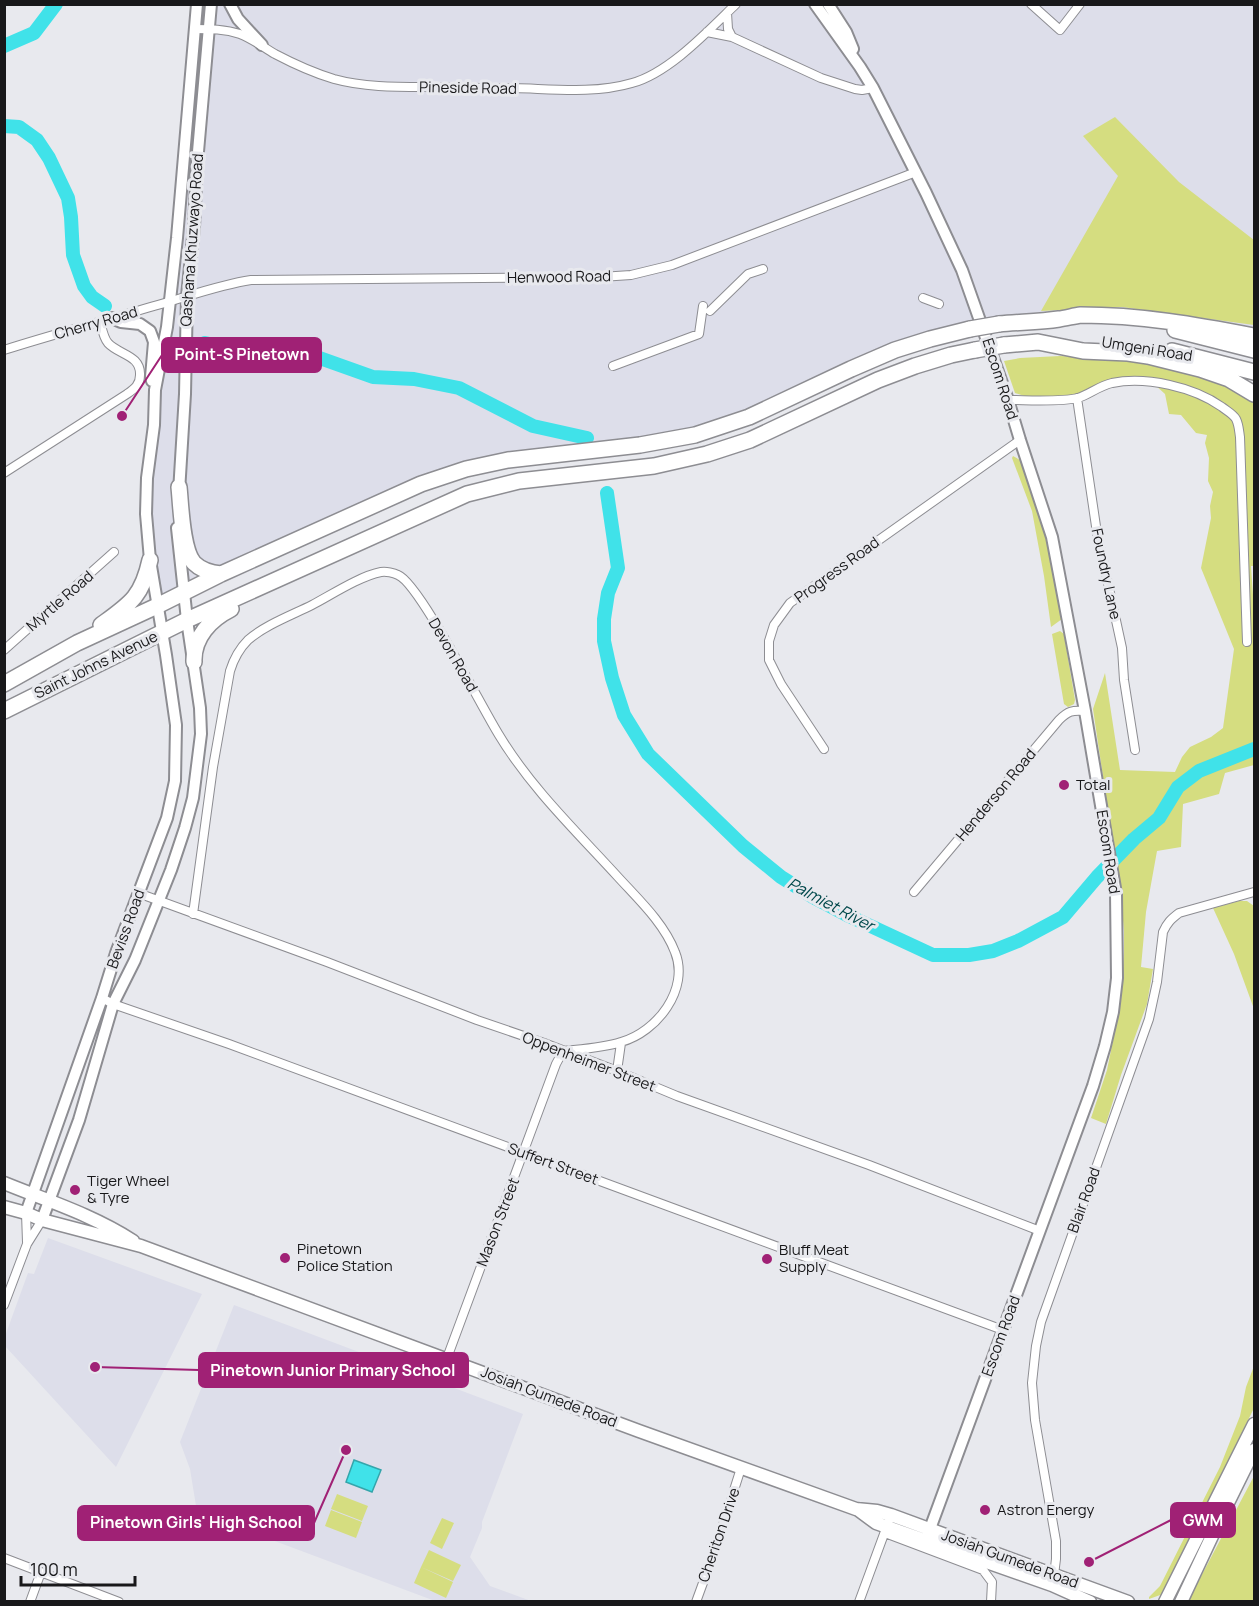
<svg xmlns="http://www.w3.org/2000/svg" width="1259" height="1606" font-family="Manrope,sans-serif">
	<rect width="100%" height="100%" fill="#e8e9ee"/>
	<path fill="#dddeea" d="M198,5H1254V335L1123,316L930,338L721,427L486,463L158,606L147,514Z
		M48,1238L202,1294L116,1467L5,1346L4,1339L28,1273L34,1274Z
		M234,1305L523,1414L482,1522V1528L470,1557L490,1586L531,1601H435L197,1512L190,1469L180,1442Z"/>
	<path fill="#d5dd80" d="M1115,117L1179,182L1254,240V325L1122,307L1041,311L1118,176L1083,136Z
		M1060,356C1116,359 1174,363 1227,386C1236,390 1246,397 1254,403V566H1251L1254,609V765L1225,773L1219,794L1183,804L1181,847L1157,851L1146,912L1141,967L1153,969L1147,1004L1121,1075L1106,1124L1091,1118L1107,1070L1121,1001L1124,952V931L1121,899L1093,709L1105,673L1120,770L1175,772L1182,757L1190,747L1211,737L1223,728L1234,649L1201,568L1211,518L1210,506L1213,492L1208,481L1209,458L1205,443L1207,435L1196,433L1181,415L1169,414L1165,394L1154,384L1115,383L1085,394L1037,400L1015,393L1004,361L1020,358Z
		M1013,456L1020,460L1043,527L1052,562L1062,619L1051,627L1044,576L1032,511L1012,458Z
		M1060,631L1064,634L1075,700L1074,704L1068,707L1064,704L1052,634Z
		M1239,901H1247L1254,906V1009L1234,954L1213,908Z
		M1254,1366V1408L1163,1594L1149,1599V1597L1160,1586L1220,1467L1240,1416L1246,1387Z
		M1254,1476V1601H1188Z
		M337,1494L368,1506L362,1521L331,1509Z
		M331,1510L362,1522L356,1538L325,1526Z
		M442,1518L454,1523L442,1549L430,1543Z
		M429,1550L461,1565L453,1581L421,1567Z
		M421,1567L453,1582L446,1598L414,1583Z"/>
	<path fill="#40e2e9" stroke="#34a5ab" stroke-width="1.5" d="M354,1460L381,1470L372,1492L346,1482Z"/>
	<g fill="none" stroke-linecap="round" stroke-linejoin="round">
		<path stroke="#40e2e9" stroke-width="14" d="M4,46L34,33L56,4
			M4,126L19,127L37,140L49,158L68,198L71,217L73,255L84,286L92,297L105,306
			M205,343L247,352L300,351L373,377L414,379L459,388L533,426L587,438
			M607,493L618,568L608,593L604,619V641L612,678L624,715L648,754L743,846L781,877L813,897L849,916L933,955H969L993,951L1018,941L1063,917L1097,877L1134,839L1159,818L1178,787L1199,771L1254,749"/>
		<defs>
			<path id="street" d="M1031,4L1060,30L1080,4
				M727,13L728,29L732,37L821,78L855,89L862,90L873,88
				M195,29C210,29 225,29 240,34C253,39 263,47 275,54C294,64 314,73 334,79C363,87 394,87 424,87C454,88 484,88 515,88C553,89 595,94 632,83C669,73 708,31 736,4
				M707,32L732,37
				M923,298L939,304
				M710,311L748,274L763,269
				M4,350C54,334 104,321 154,306C187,297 218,285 251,280L601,277L631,275L672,265L916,172
				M613,366L699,334L703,306
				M1077,398L1097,533L1122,648L1124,680L1135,750
				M1008,400C1027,400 1061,402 1078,398C1090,394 1099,386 1112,383C1146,376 1194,387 1222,407C1227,411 1233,414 1236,419C1239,425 1239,431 1240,437L1247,642
				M4,473L127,394C134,389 140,385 140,375C141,355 119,355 108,343C103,337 102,328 100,321
				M4,650L114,552
				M824,749L781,684L769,660V641L774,625L790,603L1020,440
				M914,892L1059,720C1068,711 1072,710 1085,711
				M138,893L327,962L477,1020L544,1043L617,1071L677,1096L869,1165L1040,1231
				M193,914L213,767L230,671C234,658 239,649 248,640C265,625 292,615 312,605C331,595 360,576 381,572C386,571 394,573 398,575C419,583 482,708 499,735C531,788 576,831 618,877C638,899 664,923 675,952C690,989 657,1032 621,1042C603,1048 582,1049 563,1051L556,1064L447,1358
				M102,998L113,1004L229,1044L1003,1330
				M617,1071L621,1043
				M26,1213L27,1242
				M4,1305L27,1244L42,1220
				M885,1533L983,1570L992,1582L991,1602
				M4,1558L119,1602
				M1054,1575L1056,1559V1541L1035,1420L1032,1383L1036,1346L1041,1322L1149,1019L1157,982L1163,932C1167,923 1171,919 1179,913L1254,892
				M30,1602L41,1572
				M696,1602L715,1550L741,1468
				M859,1602L891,1515"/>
			<path id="secondary" d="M230,4L238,19L262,45
				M815,4L860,67L873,88L926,193L962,270L1008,400L1020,440L1052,537L1085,711L1116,894L1117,978L1113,1012L1105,1046L1093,1086L927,1537
				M828,4L846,32L853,49
				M112,318L121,322L140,324L150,331L154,342L151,377L152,381
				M179,492L185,394L187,296L194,227L197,163L211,4
				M26,1213L102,998L116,953L167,818L175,781L176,725L166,655L150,560L146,514L147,478L154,425L155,390L167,327L177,238L197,4
				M42,1220L79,1120L113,1004L135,960L171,870L185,828L193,798L201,734L200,708L187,620L177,528"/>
			<path id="primary" d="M4,1183C48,1201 93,1215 133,1241
				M4,1207L26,1213L42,1220L141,1246L639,1431L856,1509L877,1511L891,1515L1128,1602
				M857,1509L876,1523L1052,1585L1090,1602
				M1165,1602L1254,1424
				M1181,1602L1220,1519L1254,1450"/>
			<path id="highway" d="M999,324C1019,322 1039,322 1059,319C1066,318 1074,316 1081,315C1140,315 1197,325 1254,336
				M1175,330L1254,350
				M1004,345L1038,342L1083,351L1128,353L1148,356L1200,369L1229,379L1254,394
				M1172,351L1254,372
				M179,487C181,506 182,550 194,563C201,570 211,573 221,574
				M101,625C130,604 142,597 150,560
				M194,662C193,637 211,619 231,609
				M4,684L77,643L157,606L221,574L421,484L466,469L508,460L640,445L695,435L749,417L851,369L895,350L930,339L970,329
				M4,711L187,620L467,494L519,481L654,466L707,454L750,440L878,380L915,366L951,355L975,350"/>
		</defs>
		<use href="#street" stroke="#8d8d92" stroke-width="10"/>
		<use href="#secondary" stroke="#8d8d92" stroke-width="14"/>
		<use href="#primary" stroke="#8d8d92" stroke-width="15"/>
		<use href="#highway" stroke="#8d8d92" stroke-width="18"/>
		<use href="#street" stroke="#fff" stroke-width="8"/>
		<use href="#secondary" stroke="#fff" stroke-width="10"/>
		<use href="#primary" stroke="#fff" stroke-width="12"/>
		<use href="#highway" stroke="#fff" stroke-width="15"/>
		<defs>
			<path id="highway-bridge" d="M970,329L999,324
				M975,350L1004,345"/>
		</defs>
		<use href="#highway-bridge" stroke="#8d8d92" stroke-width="18" stroke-linecap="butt"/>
		<use href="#highway-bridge" stroke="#fff" stroke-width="15"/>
	</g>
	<g fill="#a02175" stroke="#e8e9ee" stroke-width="2">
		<circle cx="1064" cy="785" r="6"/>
		<circle cx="75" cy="1190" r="6"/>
		<circle cx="285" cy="1258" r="6"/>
		<circle cx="767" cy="1259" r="6"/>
		<circle cx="985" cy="1510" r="6"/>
	</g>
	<g text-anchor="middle" stroke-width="6" stroke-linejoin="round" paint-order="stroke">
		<g font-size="15" fill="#18181a" stroke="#e8e9ee">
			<text transform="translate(468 88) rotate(1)" y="5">Pineside Road</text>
			<text transform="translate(192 240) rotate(-86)" y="5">Qashana Khuzwayo Road</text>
			<text transform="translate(559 277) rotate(-1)" y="5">Henwood Road</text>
			<text transform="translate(96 323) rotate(-16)" y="5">Cherry Road</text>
			<text transform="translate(1147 349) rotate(9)" y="5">Umgeni Road</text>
			<text transform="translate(1000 379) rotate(72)" y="5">Escom Road</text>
			<text transform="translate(837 570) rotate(-36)" y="5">Progress Road</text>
			<text transform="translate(1106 574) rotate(78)" y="5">Foundry Lane</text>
			<text transform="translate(60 601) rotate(-41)" y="5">Myrtle Road</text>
			<text transform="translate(453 655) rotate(60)" y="5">Devon Road</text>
			<text transform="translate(96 665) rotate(-26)" y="5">Saint Johns Avenue</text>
			<text transform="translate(996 795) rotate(-50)" y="5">Henderson Road</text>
			<text transform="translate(1108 852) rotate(81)" y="5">Escom Road</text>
			<text transform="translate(126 929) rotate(-70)" y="5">Beviss Road</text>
			<text transform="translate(589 1062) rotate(21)" y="5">Oppenheimer Street</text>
			<text transform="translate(553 1164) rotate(20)" y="5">Suffert Street</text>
			<text transform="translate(1084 1200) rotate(-70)" y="5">Blair Road</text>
			<text transform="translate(498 1222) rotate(-69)" y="5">Mason Street</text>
			<text transform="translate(1001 1336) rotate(-70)" y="5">Escom Road</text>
			<text transform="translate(549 1397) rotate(21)" y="5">Josiah Gumede Road</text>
			<text transform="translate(719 1535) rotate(-71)" y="5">Cheriton Drive</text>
			<text transform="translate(1010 1559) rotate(20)" y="5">Josiah Gumede Road</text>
		</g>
		<g font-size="15" fill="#18181a" stroke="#e8e9ee" text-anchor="start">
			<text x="1076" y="790">Total</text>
			<text x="87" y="1186">Tiger Wheel<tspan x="87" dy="17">&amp; Tyre</tspan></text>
			<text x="297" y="1254">Pinetown<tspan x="297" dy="17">Police Station</tspan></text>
			<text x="779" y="1255">Bluff Meat<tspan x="779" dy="17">Supply</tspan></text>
			<text x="997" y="1515">Astron Energy</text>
		</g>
		<g font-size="16" font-style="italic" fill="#00484b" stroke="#e8e9ee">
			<text transform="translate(831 904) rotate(28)" y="6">Palmiet River</text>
		</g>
	</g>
	<path fill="none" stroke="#a02175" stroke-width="2" d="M122 416L162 355M95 1367L199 1370M1089 1562L1171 1520M346 1450L314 1523"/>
	<g fill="#a02175" stroke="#e8e9ee" stroke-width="2">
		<circle cx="122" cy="416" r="6"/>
		<circle cx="95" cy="1367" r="6"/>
		<circle cx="1089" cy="1562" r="6"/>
		<circle cx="346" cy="1450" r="6"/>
	</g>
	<g fill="#a02175" stroke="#a02175" stroke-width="2">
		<rect x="162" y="338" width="159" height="34" rx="6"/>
		<rect x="199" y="1353" width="269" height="34" rx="6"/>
		<rect x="1171" y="1503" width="64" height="34" rx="6"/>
		<rect x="78" y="1506" width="236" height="34" rx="6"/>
	</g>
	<g font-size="16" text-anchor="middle" font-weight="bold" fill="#fff">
		<text x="242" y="360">Point-S Pinetown</text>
		<text x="333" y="1376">Pinetown Junior Primary School</text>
		<text x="1203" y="1526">GWM</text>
		<text x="196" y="1528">Pinetown Girls' High School</text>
	</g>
	<rect width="1259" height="1606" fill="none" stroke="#18181a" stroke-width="12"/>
	<path d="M21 1576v9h114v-9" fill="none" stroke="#18181a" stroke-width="3"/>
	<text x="30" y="1576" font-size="18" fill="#18181a" stroke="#e8e9ee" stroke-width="4.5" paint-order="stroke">100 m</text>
</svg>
